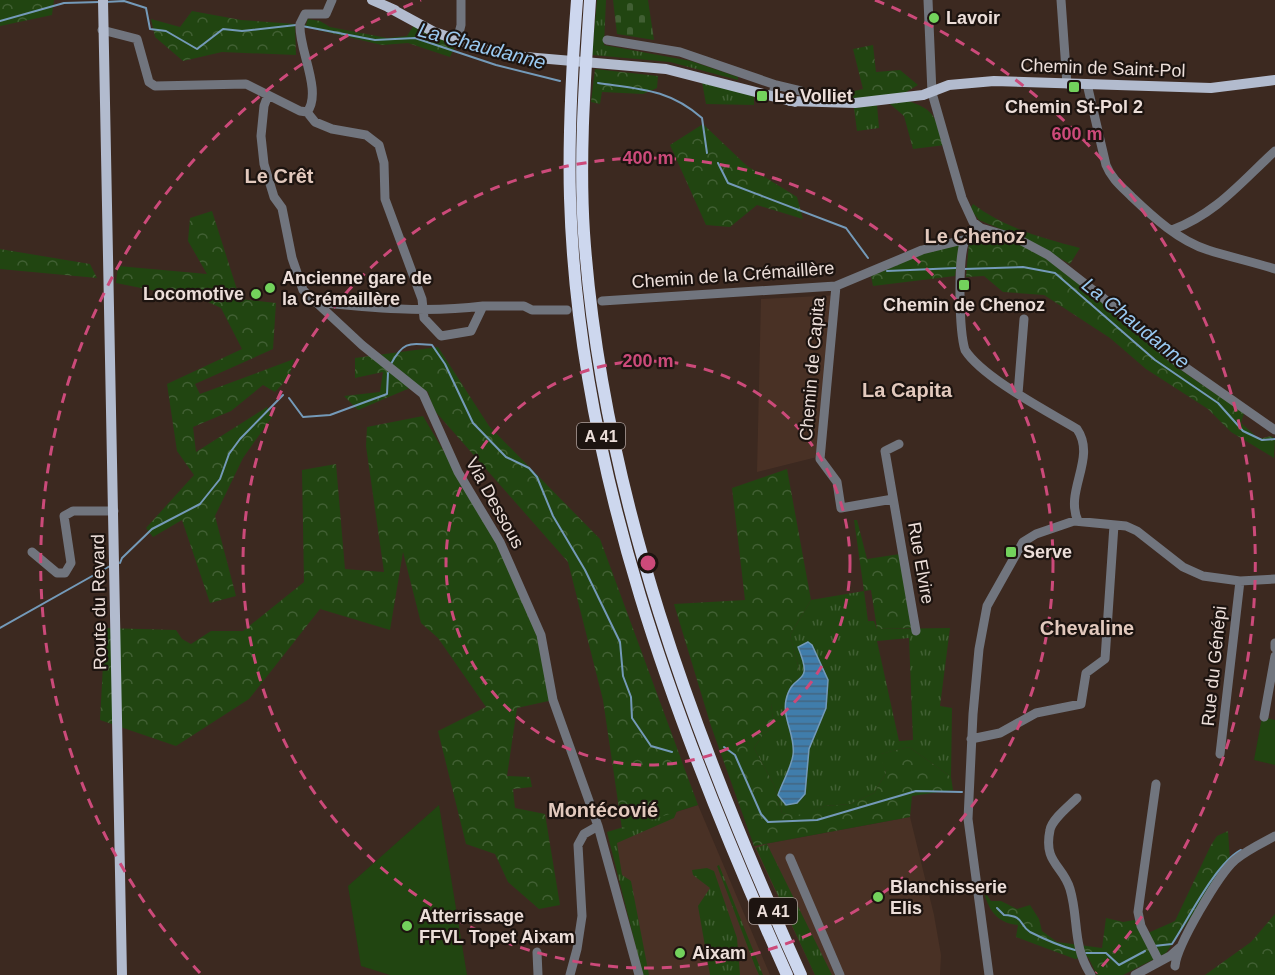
<svg xmlns="http://www.w3.org/2000/svg" width="1275" height="975" font-family="Arial,sans-serif">
	<defs>
		<pattern id="grass-tufts" width="24" height="20" patternUnits="userSpaceOnUse" patternTransform="scale(1.5)"><rect width="24" height="20" fill="#214511"/><path d="M3 7l-1-3M5 7V3M7 7l1-3M15 17l-1-3M17 17v-4M19 17l1-3" fill="none" stroke="#415f33"/></pattern>
		<pattern id="forest-crowns" width="20" height="18" patternUnits="userSpaceOnUse" patternTransform="scale(1.5)"><rect width="20" height="18" fill="#214511"/><path d="M2 6a3 3 0 1 1 6 0M12 15a3 3 0 1 1 6 0" fill="none" stroke="#415f33"/></pattern>
		<pattern id="cemetery-stones" width="16" height="16" patternUnits="userSpaceOnUse" patternTransform="scale(1.5)"><rect width="16" height="16" fill="#214511"/><path d="M2 7V4a2 2 0 0 1 4 0v3zM10 15v-3a2 2 0 0 1 4 0v3z" fill="#415f33"/></pattern>
		<pattern id="water-rules" width="6" height="5" patternUnits="userSpaceOnUse" patternTransform="scale(1.5)"><rect width="6" height="5" fill="#407dab"/><path d="M0 2.5h6" fill="none" stroke="#436681"/></pattern>
	</defs>
	<rect width="100%" height="100%" fill="#3c2920"/>
	<path fill="#493125" d="M839,295L825,455L757,472L761,299Z
		M698,805L770,975H642L613,835L622,829Z
		M910,817L934,915L941,955L940,975H815L754,846Z"/>
	<path fill="url(#grass-tufts)" fill-rule="evenodd" d="M597,0H606L604,45L691,61L738,77V80L670,62L592,55Z
		M702,82L754,95V105L706,104Z
		M877,105L879,128L857,131L854,108Z
		M864,591L868,621H874L877,629L950,628L940,706L952,708L951,777L909,747L881,754L886,773L874,793L850,804L824,806L799,817L782,813L774,785L754,748L762,736L774,726L771,705L799,669L790,635L811,600ZM909,638L913,740L899,741L877,641Z
		M677,811L674,818L617,843L622,875L631,881L649,975H643L607,832Z
		M767,844L832,975H815L756,848Z
		M719,865L763,975H759L755,966L717,866Z
		M707,868L714,871L737,938L740,975H710L698,906L710,888L693,875L692,870Z"/>
	<path fill="url(#forest-crowns)" d="M0,0H54L52,15L0,26Z
		M192,11L241,20L295,24L296,55L222,52L183,61L155,37L151,19L180,27Z
		M308,19L320,21L330,27L387,38L407,36L414,25L456,44L450,57L408,43L382,45L305,27Z
		M873,45L876,72L900,70L918,85L901,95V99C934,108 934,114 945,145L913,149L904,116L883,98L833,102L832,96L863,89L853,49Z
		M595,69L658,76L657,88L643,94L602,92L600,104L591,102Z
		M703,124L747,166L797,197L803,219L757,205L730,227L706,225L670,145Z
		M973,204C1005,228 1042,238 1080,248L1070,264L1027,240L979,220L970,209Z
		M212,211L240,299L276,303L273,349L195,384L200,394L294,359L289,377L275,392L263,385L231,411L193,427L196,452L267,407L272,417L243,458L215,516L236,596L210,603L182,520L153,537L146,528L194,475L177,451L167,384L242,349L221,308L206,301L116,283L118,266L207,274L188,241L190,218Z
		M981,234C1041,235 1116,317 1162,355C1187,376 1217,394 1244,413L1241,423L1259,439L1271,436L1275,439L1274,458L1231,432L1208,409L1146,369L1110,338L1044,295L1003,292L984,276L966,277L969,242Z
		M960,244L955,276L873,286L871,276L908,258Z
		M0,249L90,264L97,278L0,269Z
		M438,347L489,426L600,539L698,805L622,829L603,700L568,562L434,410L428,392L417,385L358,410L344,396L380,392L383,372L355,378V358Z
		M423,416L506,557L541,635L553,700L517,708L507,776L530,777L532,787L513,789L515,808L545,814L560,905L539,909L508,882L495,854L466,844L438,731L486,707L438,638L421,623L403,552L390,630L320,609L249,699L176,746L100,720L105,628L176,630L182,639L191,644L211,631H243L304,582L302,470L336,464L345,569L384,572L366,446L367,427Z
		M787,469L811,600L790,635L799,669L782,699L771,705L774,726L762,736L754,748L774,785L782,813L799,816L824,806L850,804L874,793L886,773L880,754L909,747L951,777L953,790L912,796L910,817L754,846L711,726L674,604L745,600L732,488Z
		M854,520H857L867,559L900,554L912,628L877,629L871,590L864,591Z
		M1228,831L1230,861L1166,953L1123,975H1097L1088,957L1075,959L1016,937L1018,925C996,923 988,909 983,889L991,901H1001L1017,909L1030,905L1039,919L1042,931L1057,942L1102,948L1106,918L1123,922L1134,920L1148,933L1175,921L1211,845L1217,836Z
		M1275,914V975H1205L1251,942Z"/>
	<path fill="url(#cemetery-stones)" d="M613,0H648L654,40L617,34Z"/>
	<path fill="#214511" d="M1262,717L1275,720V765L1254,760Z
		M439,805L467,975H390L361,966L348,886Z"/>
	<path fill="url(#water-rules)" stroke="#749ab9" stroke-width="1.5" d="M808,642L812,645L828,680L826,708L809,749L805,794L797,803L786,805L778,795C782,783 791,768 793,755C796,737 782,718 786,700C793,669 815,689 798,647Z"/>
	<g fill="none" stroke-linecap="round" stroke-linejoin="round">
		<path stroke="#749ab9" stroke-width="2" d="M105,2L124,1L146,8L150,29L166,31L197,49L223,29L242,31L296,25
			M0,21L64,3L100,2
			M302,26L375,40L415,38L496,65L560,81
			M598,83C640,89 669,89 702,118L707,153
			M718,163L728,183L846,228L868,258
			M964,269L1023,267L1055,273L1155,360L1218,403L1243,431L1262,440L1275,439
			M887,271L956,268
			M391,364C403,342 408,343 432,345L445,364L473,423L506,457L529,468L537,477L553,516L585,570L620,642L623,676L631,697L632,718L651,746L672,752
			M289,398L303,417L330,415L387,394L388,373
			M120,563L122,558L152,529L200,504L220,479L229,454L240,439L283,395
			M0,628L110,566
			M724,747L735,755L761,814L768,822L817,820L916,791L962,792
			M997,908L1004,915C1025,916 1018,924 1030,932C1044,939 1059,946 1075,950
			M1154,946L1172,944C1189,918 1215,864 1241,850
			M1086,953H1106L1119,965L1145,951"/>
		<path stroke="#71757e" stroke-width="9" d="M928,0L932,93L962,198L973,222L981,228L1018,239L1048,255L1102,297L1172,358L1275,430
			M1061,0L1067,84
			M102,30L137,39L149,82L155,86L246,84L300,111L307,112L315,122L332,129L366,135L379,145L384,163L385,199L422,299L424,318L441,336L471,331L483,306H524L532,310H567
			M607,40L680,52L776,85
			M457,41L461,25V0
			M1087,84L1106,165C1111,178 1122,187 1132,197C1153,217 1179,241 1208,250C1230,257 1253,262 1275,269
			M774,90L776,85L801,91
			M268,95L264,106L261,136L264,164L274,197L282,208L292,258L303,290L362,345L423,394L458,472L500,542L541,635L553,700L598,826L639,975
			M307,112C323,92 298,48 300,24L305,14H326L332,0
			M981,228C975,232 967,235 964,243C958,263 959,330 965,350C983,378 1047,411 1077,429C1097,458 1064,491 1078,521
			M1172,230C1217,213 1241,182 1275,151
			M836,286L820,459L837,482L841,508L893,499
			M602,301L836,286L922,250L967,239
			M315,302C371,308 427,313 483,306
			M1018,394L1024,319
			M899,444L885,451L916,631
			M32,552L57,573H65L71,563L64,516L73,511H114
			M1275,643V648
			M1264,717L1275,656
			M971,739L1000,733L1036,713L1081,704L1086,673L1105,659L1114,525
			M1220,754L1240,581
			M1156,784L1138,912L1141,926L1159,961
			M1077,798C1069,806 1052,819 1050,830C1043,863 1063,865 1070,889C1079,919 1072,946 1091,975
			M790,858L840,975
			M537,952L538,975
			M1175,966C1177,945 1219,874 1235,860C1247,850 1262,843 1275,836
			M570,975L577,949L582,916L578,845L584,834L598,826
			M989,975L968,819L973,714L979,649L987,606L1023,542L1036,534L1074,521L1126,526L1137,531L1183,567L1203,576L1240,581L1275,579
			M1135,975L1170,956L1179,948"/>
		<path stroke="#b2bbce" stroke-width="10" d="M103,0L122,975
			M372,0L395,10
			M388,7L434,32L503,55L666,69L795,102
			M790,101L855,103L923,95L949,85L994,81L1211,88L1275,80"/>
		<path stroke="#cdd7ee" stroke-width="12" d="M577,0C572,66 568,132 570,198C578,469 677,731 787,975
			M590,0C585,78 579,155 584,233C602,494 695,740 801,975"/>
	</g>
	<g fill="none" stroke="#cc4a7a" stroke-width="3" stroke-dasharray="10 8">
		<circle cx="648" cy="563" r="202"/>
		<circle cx="648" cy="563" r="405"/>
		<path d="M200 973A607 607 0 0 1 421 0M875 0A607 607 0 0 1 1096 973"/>
	</g>
	<g fill="#73d25c" stroke="#1d1410" stroke-width="2">
		<circle cx="934" cy="18" r="6"/>
		<rect x="1068" y="81" width="12" height="12" rx="3"/>
		<rect x="756" y="90" width="12" height="12" rx="3"/>
		<rect x="958" y="279" width="12" height="12" rx="3"/>
		<circle cx="270" cy="288" r="6"/>
		<circle cx="256" cy="294" r="6"/>
		<rect x="1005" y="546" width="12" height="12" rx="3"/>
		<circle cx="878" cy="897" r="6"/>
		<circle cx="407" cy="926" r="6"/>
		<circle cx="680" cy="953" r="6"/>
	</g>
	<g text-anchor="middle" stroke-width="4.5" stroke-linejoin="round" paint-order="stroke">
		<g fill="#1d1410" stroke="#aea19d" stroke-width="1.5">
			<rect x="577" y="423" width="48" height="26" rx="4.5"/>
			<rect x="749" y="898" width="48" height="26" rx="4.5"/>
		</g>
		<g font-size="16" font-weight="bold" fill="#ecded9">
			<text x="601" y="442">A 41</text>
			<text x="773" y="917">A 41</text>
		</g>
		<g font-size="18" font-weight="bold" fill="#ecded9" stroke="#1d1410" text-anchor="start">
			<text x="946" y="24">Lavoir</text>
			<text x="774" y="102">Le Volliet</text>
			<text x="1074" y="113" text-anchor="middle">Chemin St-Pol 2</text>
			<text x="282" y="284">Ancienne gare de<tspan x="282" dy="21">la Crémaillère</tspan></text>
			<text x="244" y="300" text-anchor="end">Locomotive</text>
			<text x="964" y="311" text-anchor="middle">Chemin de Chenoz</text>
			<text x="1023" y="558">Serve</text>
			<text x="890" y="893">Blanchisserie<tspan x="890" dy="21">Elis</tspan></text>
			<text x="419" y="922">Atterrissage<tspan x="419" dy="21">FFVL Topet Aixam</tspan></text>
			<text x="692" y="959">Aixam</text>
		</g>
		<g font-size="18" fill="#ecded9" stroke="#1d1410">
			<text transform="translate(1103 68) rotate(2)" y="6">Chemin de Saint-Pol</text>
			<text transform="translate(733 275) rotate(-4)" y="6">Chemin de la Crémaillère</text>
			<text transform="translate(812 369) rotate(-85)" y="6">Chemin de Capita</text>
			<text transform="translate(495 503) rotate(61)" y="6">Via Dessous</text>
			<text transform="translate(921 563) rotate(80)" y="6">Rue Elvire</text>
			<text transform="translate(99 602) rotate(-91)" y="6">Route du Revard</text>
			<text transform="translate(1214 666) rotate(-84)" y="6">Rue du Génépi</text>
		</g>
		<g font-size="20" font-style="italic" fill="#99c9f1" stroke="#1d1410">
			<text transform="translate(482 46) rotate(15)" y="7">La Chaudanne</text>
			<text transform="translate(1136 323) rotate(39)" y="7">La Chaudanne</text>
		</g>
		<g font-size="20" font-weight="bold" fill="#e2c9bd" stroke="#1d1410">
			<text x="279" y="183">Le Crêt</text>
			<text x="975" y="243">Le Chenoz</text>
			<text x="907" y="397">La Capita</text>
			<text x="1087" y="635">Chevaline</text>
			<text x="603" y="817">Montécovié</text>
		</g>
	</g>
	<circle cx="648" cy="563" r="9" fill="#cc4a7a" stroke="#1d1410" stroke-width="3"/>
	<g font-size="18" text-anchor="middle" font-weight="bold" fill="#cc4a7a" stroke="#1d1410" stroke-width="4.5" stroke-linejoin="round" paint-order="stroke">
		<text x="1077" y="140">600 m</text>
		<text x="648" y="164">400 m</text>
		<text x="648" y="367">200 m</text>
	</g>
</svg>
